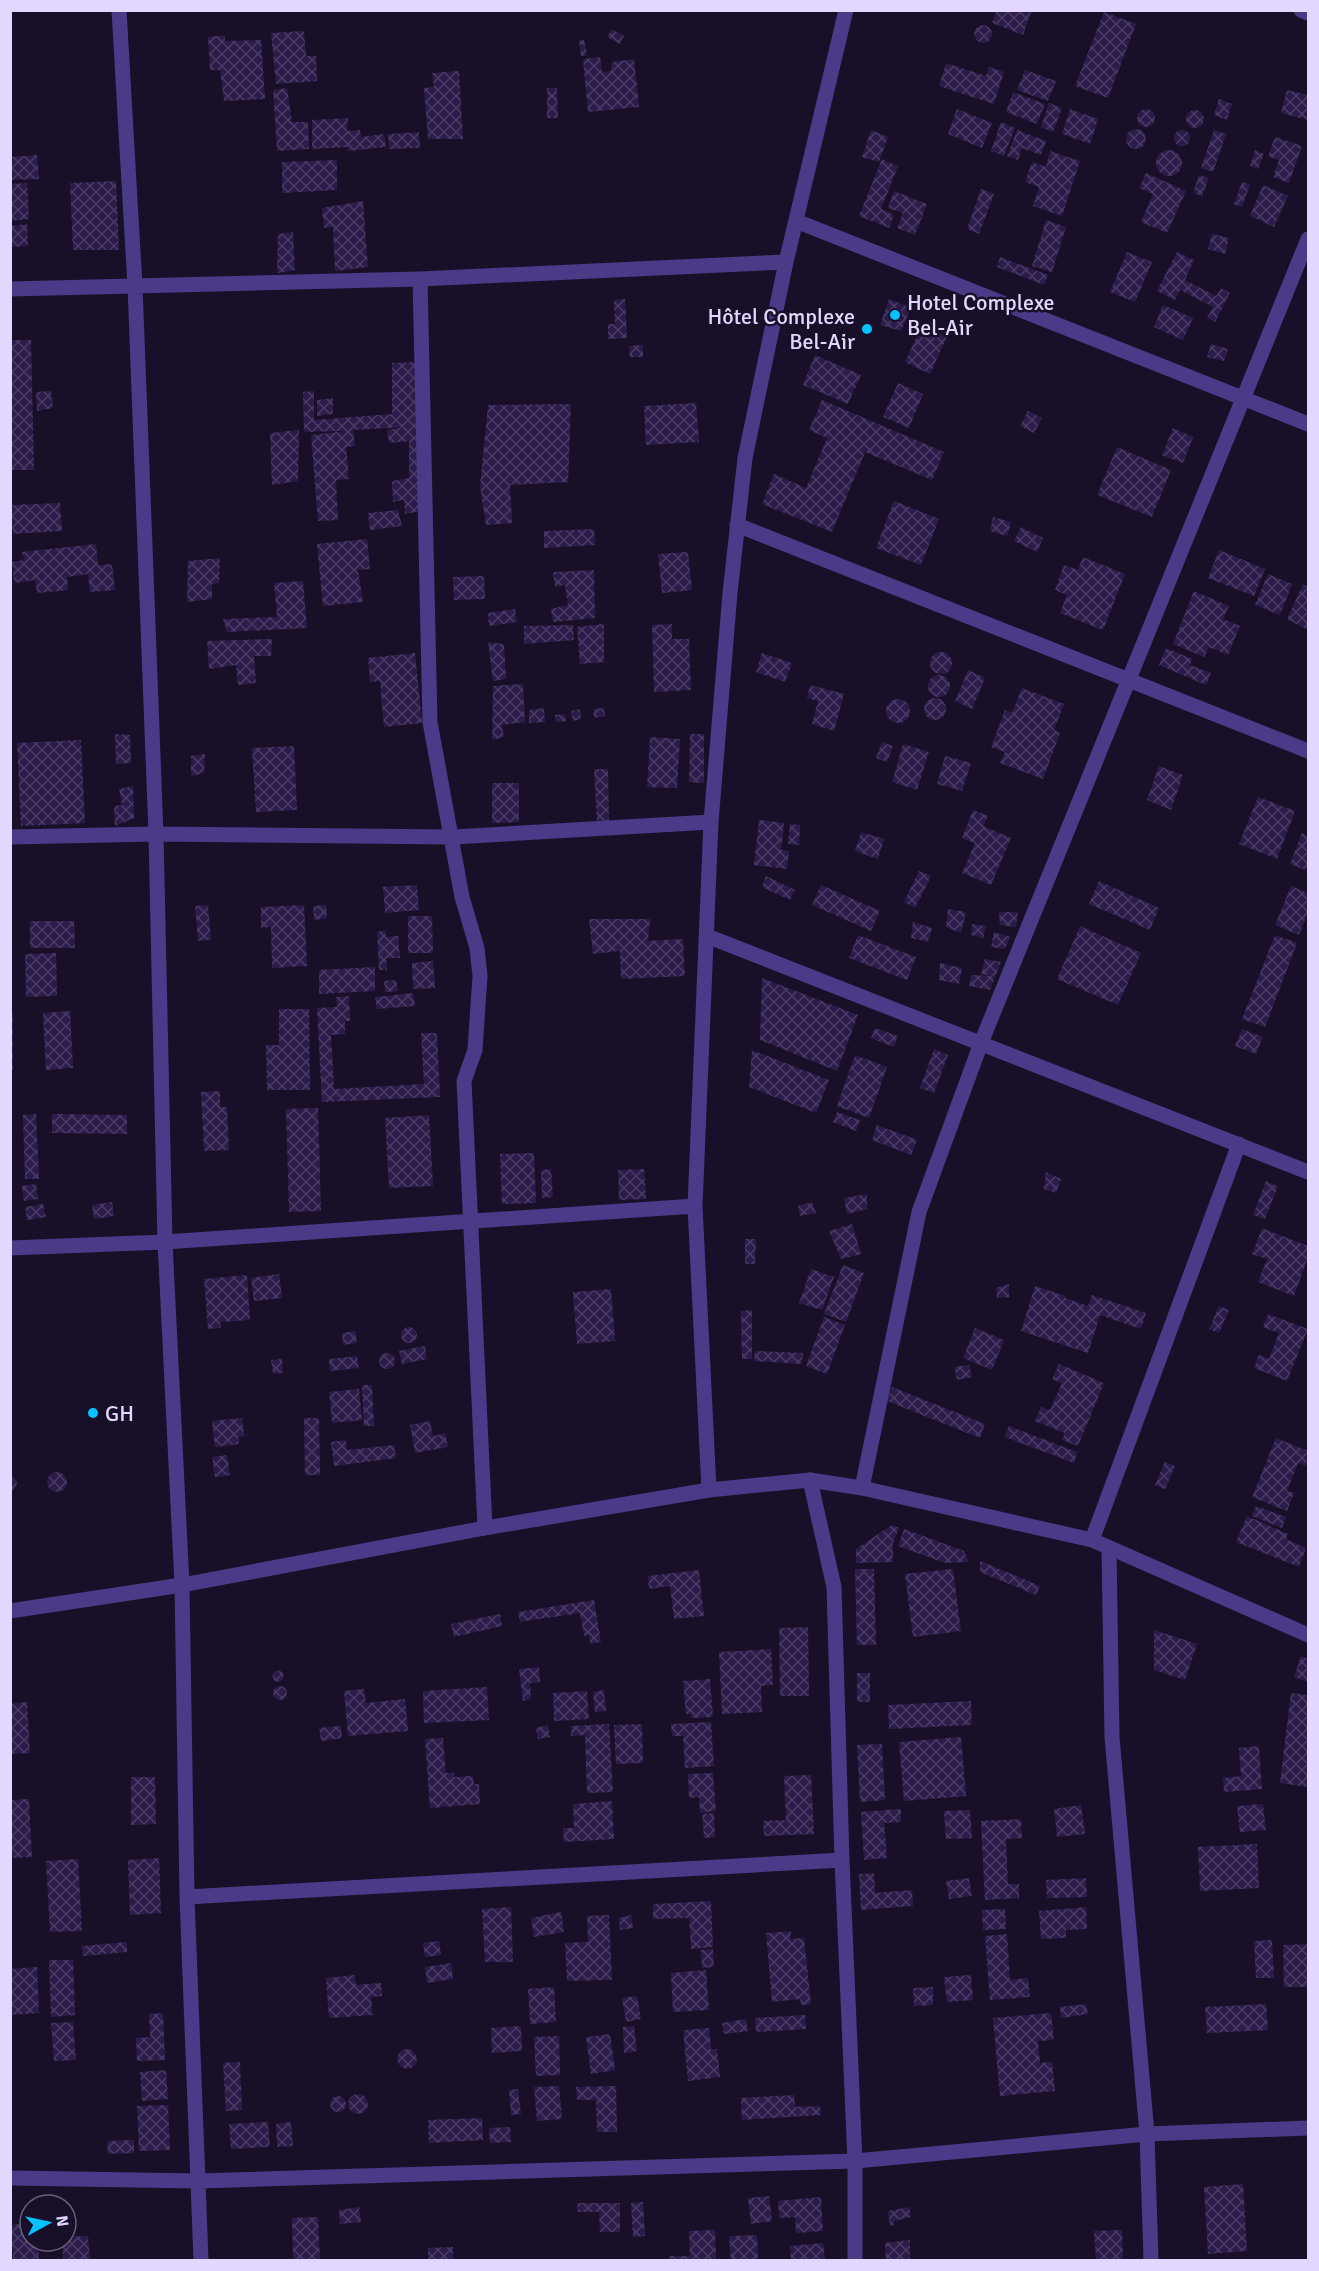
<svg xmlns="http://www.w3.org/2000/svg" width="1319" height="2271" font-family="Signika,sans-serif">
	<defs>
		<pattern id="building-cross-hatch" width="8" height="8" patternUnits="userSpaceOnUse" patternTransform="scale(1.5)"><rect width="8" height="8" fill="#2c1c4a"/><path d="M0 0l8 8M0 8l8-8" fill="none" stroke="#4a3c65"/></pattern>
	</defs>
	<rect width="100%" height="100%" fill="#181029"/>
	<path fill="url(#building-cross-hatch)" d="M997,10H1032L1023,35L992,23Z
		M1104,12L1136,24L1108,98L1075,86Z
		M974 34a9 9 0 1 1 18 0a9 9 0 1 1-18 0Z
		M612,29L624,36L620,44L607,37Z
		M304,31L306,56H316L317,81L276,84L271,33Z
		M225,35V41L261,40L265,99L224,101L220,70H210L208,37Z
		M584,40L587,55L581,56L579,41Z
		M600,57L602,72L611,71L612,62L634,59L639,107L588,112L583,59Z
		M946,63L986,76L989,67L1004,72L994,104L939,86Z
		M1025,70L1056,81L1048,101L1017,90Z
		M459,71L463,139H428L424,88L434,87L432,73Z
		M287,88L292,122H308L309,149L277,151L273,90Z
		M547,88H557L558,118H547Z
		M1287,90L1308,95V120L1281,113Z
		M1013,92L1045,104L1037,124L1006,112Z
		M1219,99L1232,104L1227,120L1214,115Z
		M1049,103L1062,108L1053,132L1041,127Z
		M957,109L992,123L982,148L948,134Z
		M1070,109L1098,119L1090,144L1062,134Z
		M1137 118a9 9 0 1 1 18 0a9 9 0 1 1-18 0Z
		M1186 119a9 9 0 1 1 18 0a9 9 0 1 1-18 0Z
		M348,118L347,131L360,130L361,137L384,134L386,147L348,151V147L312,149V120Z
		M1001,122L1015,128L1004,156L991,151Z
		M1126 139a10 10 0 1 1 20 0a10 10 0 1 1-20 0Z
		M1174 138a8 8 0 1 1 16 0a8 8 0 1 1-16 0Z
		M871,130L888,137L879,162L862,157Z
		M1017,130L1046,141L1041,155L1022,148L1018,160L1007,156Z
		M1214,130L1226,134L1213,172L1201,168Z
		M419,132L420,148L389,149L388,134Z
		M1275,137L1302,146L1289,183L1273,177L1279,160L1268,156Z
		M1255,150L1264,154L1258,169L1250,166Z
		M1156 163a13 13 0 1 1 26 0a13 13 0 1 1-26 0Z
		M1050,151L1080,161L1062,216L1033,206L1039,187L1025,182L1032,162L1046,167Z
		M37,155L39,179L10,180V157Z
		M882,159L898,166L881,209L894,215L889,228L859,216Z
		M337,160V190L282,193V162Z
		M1146,173L1186,191L1167,233L1141,222L1153,194L1139,188Z
		M1199,175L1209,178L1202,196L1193,193Z
		M116,181L119,250H73L70,183Z
		M1242,182L1250,184L1242,207L1234,204Z
		M27,183L29,219L10,221V184Z
		M1263,185L1288,196L1274,227L1250,216Z
		M981,189L994,194L979,234L967,229Z
		M894,191L927,204L915,235L897,228L903,213L888,208Z
		M363,201L368,267L335,271L333,227L324,228L322,208Z
		M1046,220L1066,227L1052,272L1032,266Z
		M27,224L28,246L10,247V226Z
		M293,232L295,270L277,273L278,234Z
		M1212,234L1229,238L1225,254L1208,249Z
		M1127,252L1152,262L1135,302L1110,292Z
		M1177,252L1194,260L1185,280L1216,296L1221,288L1230,293L1215,322L1207,318L1213,307L1180,290L1175,300L1157,291Z
		M1000,257L1048,275L1044,285L997,267Z
		M625,299L627,338L608,339V324H615L614,300Z
		M889,299L911,308L901,331L880,325Z
		M1163,305L1193,318L1183,340L1154,327Z
		M922,325L947,337L930,374L905,362Z
		M10,340H31L34,470H10Z
		M1211,344L1228,349L1224,361L1207,357Z
		M643,345V357H630L629,346Z
		M815,355L861,375L848,404L803,385Z
		M417,362L421,511L405,514L404,500L393,502L392,481L409,478V441L389,443L387,430L405,427L353,430L355,446L346,447L349,479L336,480L338,520L318,521L311,435L347,431L304,432L303,392L314,391V420L392,414V363Z
		M898,383L923,394L909,428L883,417Z
		M51,391L53,408L37,411L36,392Z
		M333,398V414L317,416V400Z
		M822,400L944,452L932,480L865,452L832,532L762,504L774,474L806,488L827,438L809,430Z
		M696,403L699,442L646,445L644,406Z
		M571,404L568,482L510,485L512,523L486,525L480,486L488,405Z
		M1028,411L1042,418L1034,433L1020,426Z
		M1173,428L1193,437L1183,463L1162,455Z
		M299,430L298,481L272,485L270,433Z
		M1117,447L1171,470L1152,517L1097,495Z
		M894,501L939,519L921,565L876,548Z
		M60,503L62,531L13,534L10,505Z
		M398,510L402,526L370,530L368,513Z
		M993,517L1011,522L1007,536L990,531Z
		M1021,527L1043,538L1037,552L1014,541Z
		M594,529L595,545L544,548V531Z
		M367,539L370,569L358,570L363,602L323,606L317,544Z
		M96,544L98,565L112,564L115,590L90,592L88,574L67,577L68,590L48,592L37,593L35,580L14,583L12,562L24,560L22,552Z
		M1219,550L1265,569L1254,596L1208,578Z
		M688,552L692,590L662,593L658,554Z
		M1083,557L1125,574L1103,630L1060,613L1067,595L1055,590L1064,565L1078,570Z
		M220,558L219,583L212,584V599L187,602L188,561Z
		M594,570L595,618L553,622L551,609L568,605L565,585L555,587L553,572Z
		M1268,574L1292,584L1280,615L1255,605Z
		M484,576L485,599L454,600L453,577Z
		M303,581L307,628L227,632L223,619L277,617L274,583Z
		M1303,584L1308,587V630L1287,619Z
		M1194,591L1229,606L1223,619L1240,626L1228,655L1209,647L1204,657L1173,644Z
		M515,609L517,622L489,626L488,613Z
		M604,624V662L580,664L577,627Z
		M672,624V639H689L691,690L654,692L652,625Z
		M573,625L574,640L524,644V626Z
		M272,639L271,656H254L256,683L238,685L236,665L209,669L207,641Z
		M488,642L504,644L506,679L493,681Z
		M1166,648L1192,659L1190,665L1211,673L1206,685L1159,665Z
		M930 663a11 11 0 1 1 22 0a11 11 0 1 1-22 0Z
		M415,653L422,723L384,727L380,681L370,682L368,658Z
		M762,653L792,663L785,682L756,672Z
		M968,670L985,678L972,709L955,701Z
		M928 686a11 11 0 1 1 22 0a11 11 0 1 1-22 0Z
		M523,684L525,722L502,725L504,737L492,740L493,686Z
		M810,685L844,694L834,731L812,724L818,701L807,698Z
		M1022,688L1064,704L1054,730L1060,733L1043,779L1000,763L1005,752L991,747L1005,710L1012,713Z
		M924 709a11 11 0 1 1 22 0a11 11 0 1 1-22 0Z
		M886 711a12 12 0 1 1 24 0a12 12 0 1 1-24 0Z
		M544,708L545,722L529,723V710Z
		M604,708L605,716L594,718L593,709Z
		M580,709L581,719L573,721L571,711Z
		M565,714L566,721L556,722L555,715Z
		M115,734L130,735L131,763L116,764Z
		M690,734H704V783L689,782Z
		M650,737L680,739L677,788L647,787Z
		M81,740L85,823L21,826L17,743Z
		M882,742L893,746L887,762L876,758Z
		M903,744L929,752L917,790L892,782Z
		M294,746L297,810L256,812L252,748Z
		M205,754L204,773L191,776V756Z
		M945,756L971,763L962,791L937,784Z
		M1159,766L1183,775L1171,810L1147,800Z
		M594,769H608L609,822H597Z
		M492,783H519V822L492,823Z
		M133,786L134,818L115,826L114,806L122,805L119,789Z
		M1258,797L1295,811L1277,859L1239,844Z
		M973,810L988,816L983,826L1011,838L991,885L962,873L975,843L962,838Z
		M759,820L784,823L781,850L789,851L787,869L754,865Z
		M790,824L800,825L799,845L788,844Z
		M861,832L884,839L878,859L855,851Z
		M1302,833L1308,836V871L1290,864Z
		M919,871L931,876L915,908L904,902Z
		M766,876L795,890L790,900L762,887Z
		M1099,881L1159,908L1150,930L1089,904Z
		M417,885L419,910L385,913L383,887Z
		M821,885L880,911L871,931L812,905Z
		M1291,886L1308,893V912L1299,935L1275,925Z
		M208,905L211,940L198,941L195,906Z
		M304,905L307,966L272,968L271,927L261,928V907Z
		M326,905L327,918L314,920L313,906Z
		M948,909L966,912L961,933L946,927Z
		M999,912H1018L1016,927L1000,925Z
		M408,916H432L433,953H408Z
		M589,919H650L648,941L683,939L685,976L621,979L620,951L593,954Z
		M30,921H74L75,948H30Z
		M913,922L932,928L928,942L911,938Z
		M972,924L986,926L983,938L971,935Z
		M1080,926L1141,953L1118,1005L1057,979Z
		M385,930L386,937L398,936L400,958H386L387,970H379L377,932Z
		M994,932L1010,937L1005,949L991,947Z
		M858,935L916,957L907,980L849,958Z
		M1275,935L1297,943L1265,1027L1242,1019Z
		M56,953L57,996L26,997L25,954Z
		M985,959L1001,962L990,990L969,986L971,975L994,976L981,974Z
		M433,961L435,988L413,989L412,963Z
		M940,963L962,968L959,984L939,980Z
		M375,967V991L319,994V970Z
		M762,978L858,1015L837,1071L760,1040Z
		M396,980L398,991L385,992L384,981Z
		M413,993L415,1006L377,1009L375,997Z
		M349,996L350,1021H345V1034L331,1035L334,1089L424,1084L421,1033H437L440,1097L322,1102L317,1008L337,1007L336,997Z
		M279,1009H309L310,1090H267L266,1045H279Z
		M70,1011L73,1068L46,1070L43,1013Z
		M10,1012H13V1070H10Z
		M875,1028L898,1036L894,1047L871,1038Z
		M1242,1029L1263,1037L1256,1054L1235,1046Z
		M934,1049L948,1055L934,1093L920,1088Z
		M752,1050L829,1080L816,1113L749,1087Z
		M855,1055L887,1067L869,1118L837,1106Z
		M220,1091V1107H227L229,1150L204,1151L201,1092Z
		M318,1108L321,1211L289,1212L286,1109Z
		M837,1112L860,1120L856,1131L833,1122Z
		M36,1114L39,1179H25L23,1115Z
		M52,1114L127,1115V1134L52,1133Z
		M429,1115L433,1186L389,1188L385,1118Z
		M877,1125L917,1140L911,1155L872,1140Z
		M534,1153L536,1203L502,1204L500,1154Z
		M551,1169L553,1197L542,1198L541,1170Z
		M644,1169L646,1199L619,1200L618,1170Z
		M1046,1172L1061,1179L1056,1193L1044,1189Z
		M1266,1181L1278,1186L1265,1219L1253,1215Z
		M36,1184L38,1199L24,1201L22,1186Z
		M867,1194V1209L847,1214L844,1198Z
		M112,1202L114,1216L94,1219L92,1205Z
		M812,1202L816,1213L800,1216L798,1206Z
		M43,1204L46,1217L27,1220L25,1207Z
		M852,1224L861,1254L841,1259L829,1231Z
		M1262,1228L1308,1246V1257L1294,1296L1258,1282L1267,1259L1252,1254Z
		M745,1239H756L755,1264H745Z
		M843,1265L864,1273L846,1322L824,1314Z
		M811,1269L834,1277L822,1310L799,1303Z
		M279,1274L282,1298L254,1301L251,1278Z
		M247,1275L250,1320L220,1322L221,1328L208,1329L204,1279Z
		M1009,1284V1297L997,1298L996,1288Z
		M1035,1286L1066,1296L1065,1298L1088,1306L1092,1295L1146,1313L1141,1329L1100,1315L1088,1353L1021,1331Z
		M611,1289L615,1341L577,1344L573,1292Z
		M1219,1306L1229,1310L1219,1333L1209,1329Z
		M752,1310V1359H742L741,1311Z
		M1268,1314L1308,1329L1287,1381L1254,1368L1259,1355L1269,1359L1279,1333L1263,1327Z
		M824,1317L845,1325L827,1374L806,1366Z
		M401 1335a8 8 0 1 1 16 0a8 8 0 1 1-16 0Z
		M975,1328L1004,1340L992,1370L963,1358Z
		M355,1331L357,1343L343,1345L342,1333Z
		M425,1346L427,1359L402,1364L399,1351Z
		M755,1351L803,1353L802,1364L754,1361Z
		M379 1361a8 8 0 1 1 16 0a8 8 0 1 1-16 0Z
		M357,1356L359,1368L330,1371L329,1359Z
		M282,1359L283,1373L273,1374L271,1360Z
		M1059,1364L1104,1383L1078,1446L1062,1440L1065,1433L1035,1421L1041,1407L1050,1410L1062,1383L1052,1379Z
		M969,1365L972,1377L957,1380L954,1367Z
		M362,1385H372L374,1426H364Z
		M892,1387L985,1424L980,1438L887,1401Z
		M359,1389L362,1420L332,1423L329,1392Z
		M242,1418L244,1436L238,1437L239,1444L215,1447L212,1421Z
		M304,1418H319L320,1475H305Z
		M430,1421L433,1436L445,1433L448,1447L415,1453L410,1425Z
		M1009,1426L1077,1452L1074,1463L1005,1437Z
		M1276,1438L1308,1451L1306,1466L1298,1463L1287,1491L1294,1493L1287,1511L1252,1497Z
		M346,1440L347,1450L394,1445L396,1458L334,1466L331,1442Z
		M227,1455L230,1475L215,1477L212,1457Z
		M1165,1462L1175,1466L1165,1489L1155,1485Z
		M47 1482a10 10 0 1 1 20 0a10 10 0 1 1-20 0Z
		M10,1474L17,1482L16,1487L10,1492Z
		M1256,1506L1286,1517L1282,1528L1252,1516Z
		M1247,1516L1288,1534L1286,1539L1306,1548L1299,1567L1236,1542Z
		M892,1525L899,1528L893,1543V1562L856,1563V1549Z
		M904,1529L964,1551L968,1562L945,1563L898,1546Z
		M980,1561L1040,1586L1036,1595L980,1572Z
		M855,1569H874L876,1645H857Z
		M953,1569L961,1631L913,1637L905,1574Z
		M699,1570L704,1616L674,1619L670,1586L649,1589L648,1576Z
		M594,1600L601,1642L590,1644L589,1635L584,1636L580,1613L520,1622L518,1612Z
		M500,1614L502,1626L454,1637L451,1624Z
		M808,1627L809,1696H780L779,1628Z
		M1154,1630L1197,1644L1185,1680L1154,1670Z
		M771,1649L773,1685L761,1686L762,1712L722,1714L719,1652Z
		M1301,1656L1308,1659V1682L1294,1677Z
		M539,1667L540,1682L530,1683L531,1699L523,1701L519,1669Z
		M272.5 1676a5.5 5.5 0 1 1 11 0a5.5 5.5 0 1 1-11 0Z
		M857,1673H870V1702H857Z
		M710,1679L713,1717L691,1718V1714H686L683,1681Z
		M273 1693a7 7 0 1 1 14 0a7 7 0 1 1-14 0Z
		M487,1687L489,1720L424,1723L423,1691Z
		M364,1689L366,1703L405,1699L408,1731L348,1736L344,1691Z
		M604,1690L606,1711L595,1712L593,1692Z
		M587,1691L589,1719L554,1721L553,1693Z
		M1291,1693L1308,1695V1787L1280,1783Z
		M971,1701L972,1725L889,1729L888,1705Z
		M27,1702L30,1753L10,1754V1704Z
		M711,1722L714,1766L685,1768L683,1736H672L671,1724Z
		M609,1724L613,1792L587,1793L585,1735L571,1736V1726Z
		M642,1724L643,1763L616,1764L614,1725Z
		M548,1725L550,1737L538,1739L536,1728Z
		M341,1726L342,1738L321,1741L319,1728Z
		M961,1737L966,1796L904,1801L899,1742Z
		M443,1738L446,1773H454V1777L473,1776L474,1784H479L480,1804L430,1808L425,1739Z
		M882,1744L885,1800L860,1802L857,1745Z
		M1259,1746L1262,1789L1224,1792L1223,1778L1241,1776L1239,1748Z
		M713,1773L716,1811L700,1813L699,1797L689,1798L688,1774Z
		M811,1775L814,1834L764,1836L763,1821L786,1820L784,1776Z
		M131,1777H155L156,1824L131,1825Z
		M29,1799L32,1857L10,1858V1800Z
		M612,1801L614,1839L564,1842L563,1828H574L573,1804Z
		M1263,1804L1266,1830L1240,1832L1237,1806Z
		M1081,1805L1085,1834L1057,1837L1054,1809Z
		M901,1809V1822L884,1823L887,1858L864,1860L861,1812Z
		M970,1810L972,1838L946,1839L944,1811Z
		M714,1813L715,1837L704,1838L702,1814Z
		M1021,1819L1022,1838L1006,1839L1008,1884H1019V1898L985,1900L981,1821Z
		M1257,1844L1259,1888L1200,1891L1198,1847Z
		M159,1858L161,1913L130,1915L128,1860Z
		M78,1859L82,1931L50,1932L46,1861Z
		M874,1873L875,1893L912,1890L913,1906L861,1910L859,1874Z
		M969,1878L972,1896L949,1899L946,1881Z
		M1086,1878L1087,1897L1047,1898L1046,1880Z
		M711,1901L713,1947L691,1949L689,1918L653,1919V1904Z
		M511,1907L513,1962H485L482,1909Z
		M1086,1907L1087,1929L1066,1930V1938L1041,1939L1039,1911Z
		M1005,1909L1006,1929L983,1930L982,1910Z
		M561,1912L564,1932L534,1937L531,1918Z
		M609,1915L612,1980L567,1981L565,1943L588,1942L587,1916Z
		M631,1915L633,1928L620,1930L619,1918Z
		M791,1931V1939L804,1938L811,2004L801,2005L800,1999L772,2002L766,1933Z
		M1007,1934L1010,1980L1028,1978L1030,1997L990,2000L985,1936Z
		M1272,1940L1274,1978H1256L1254,1941Z
		M439,1941L441,1955L425,1957L423,1943Z
		M127,1942V1952L83,1956L82,1946Z
		M1308,1944V1987H1284L1283,1945Z
		M713,1949L714,1967L702,1968L701,1950Z
		M49,1960H73L75,2015L51,2017Z
		M451,1963L453,1979L427,1983L425,1967Z
		M37,1967L39,2013L10,2015V1969Z
		M706,1970L709,2010L673,2012L671,1973Z
		M355,1975L356,1985L381,1983L382,1996L371,1997L373,2015L329,2018L326,1978Z
		M971,1975L973,2000L947,2002L944,1977Z
		M554,1987L556,2022L530,2024L528,1989Z
		M933,1987V2005L914,2006L913,1988Z
		M637,1996L641,2019L626,2022L622,1998Z
		M1086,2004L1088,2014L1061,2018L1060,2007Z
		M1266,2004L1268,2030L1207,2033L1205,2007Z
		M163,2013L165,2060L137,2061L136,2038L150,2037L149,2014Z
		M1051,2013L1054,2040L1038,2041L1040,2063L1052,2062L1055,2091L1000,2096L993,2018Z
		M805,2015L806,2029L756,2032L755,2018Z
		M746,2019L748,2031L724,2034L722,2023Z
		M73,2022L76,2060L54,2061L51,2023Z
		M521,2026L522,2051L492,2053L491,2028Z
		M634,2026L637,2051L624,2053L623,2027Z
		M709,2028L711,2049H717L720,2077L688,2081L683,2030Z
		M610,2034L615,2070L591,2074L586,2037Z
		M559,2036L560,2075L536,2076L534,2037Z
		M397 2059a10 10 0 1 1 20 0a10 10 0 1 1-20 0Z
		M240,2062L242,2110L226,2111L223,2063Z
		M166,2070L168,2099L142,2101L140,2072Z
		M559,2086L562,2119L537,2121L534,2087Z
		M616,2086L617,2132H597L596,2100H577L576,2087Z
		M518,2089L521,2114L511,2115L509,2090Z
		M348 2104a10 10 0 1 1 20 0a10 10 0 1 1-20 0Z
		M794,2095L795,2107L820,2106L821,2115L742,2120L741,2098Z
		M330 2104a8 8 0 1 1 16 0a8 8 0 1 1-16 0Z
		M168,2105L170,2150L139,2151L137,2106Z
		M482,2118L483,2140L429,2143L428,2120Z
		M268,2122L270,2147L231,2149L229,2124Z
		M291,2122L293,2146L277,2147L276,2124Z
		M510,2127L511,2142L490,2143L489,2128Z
		M134,2140V2153L108,2154L107,2141Z
		M1243,2184L1247,2251L1208,2254L1204,2187Z
		M769,2196L772,2221L751,2224L748,2198Z
		M821,2197L823,2231L796,2233L795,2217L779,2218L778,2201Z
		M643,2202L645,2236L633,2237L631,2203Z
		M577,2203H620V2232H600L599,2212H578Z
		M359,2207L361,2222L340,2224L339,2210Z
		M909,2207L911,2217L894,2221V2225L890,2226L888,2211Z
		M70,2217L72,2229L66,2230V2218Z
		M318,2217L320,2260H293L292,2218Z
		M30,2223V2241H38L39,2260H13L11,2225Z
		M715,2230L716,2260H670L669,2256H690L689,2231Z
		M1122,2230L1123,2260H1096L1094,2231Z
		M757,2235L758,2260H731L729,2236Z
		M88,2236L90,2260H63L62,2241H66V2237Z
		M910,2240V2260H886L885,2243Z
		M823,2243L825,2260H791L790,2246Z
		M453,2247V2260H428V2248Z"/>
	<g fill="none" stroke-linecap="round" stroke-linejoin="round">
		<path stroke="#493b88" stroke-width="15" d="M119,10L135,286L156,834L165,1242L182,1585L187,1897L201,2260
			M1301,10L1308,13
			M796,221L1308,424
			M420,279L430,722L462,897L477,948L480,976L475,1050L464,1081L485,1528
			M10,289L420,279L786,262
			M737,525L1308,751
			M10,837L156,834L453,837L711,822
			M707,936L1308,1172
			M10,1248L165,1242L695,1206
			M810,1480L834,1587L842,1860L855,2161V2260
			M862,1488L919,1212L981,1043L1308,239
			M709,1490L695,1206L711,822L730,593L745,458L786,262L846,10
			M1092,1540L1239,1144
			M1109,1548L1112,1737L1147,2134L1151,2260
			M187,1897L842,1860
			M10,2178L199,2181L855,2161L1147,2134L1308,2128"/>
		<path stroke="#493b88" stroke-width="15" d="M10,1611L182,1585L485,1528L709,1490L810,1480L862,1488L1092,1540L1308,1635"/>
	</g>
	<g fill="#04c2ff" stroke="#181029" stroke-width="2">
		<circle cx="895" cy="315" r="6"/>
		<circle cx="867" cy="329" r="6"/>
		<circle cx="93" cy="1413" r="6"/>
	</g>
	<g text-anchor="middle" stroke-width="5" stroke-linejoin="round" paint-order="stroke">
		<g font-size="22" fill="#e2d8ff" stroke="#181029" text-anchor="start">
			<text x="907" y="310">Hotel Complexe<tspan x="907" dy="25">Bel-Air</tspan></text>
			<text x="855" y="324" text-anchor="end">Hôtel Complexe<tspan x="855" dy="25">Bel-Air</tspan></text>
			<text x="105" y="1421">GH</text>
		</g>
	</g>
	<rect width="1319" height="2271" fill="none" stroke="#e2d8ff" stroke-width="24"/>
	<g transform="translate(48 2223) rotate(82)"><circle r="28" fill="#181029" stroke="#69607f" stroke-width="1.5"/>
	<path d="M0-4.5L10 22L0 15L-10 22Z" fill="#04c2ff"/>
	<text y="-9" font-size="16" font-weight="bold" text-anchor="middle" fill="#e2d8ff">N</text>
	</g>
</svg>
